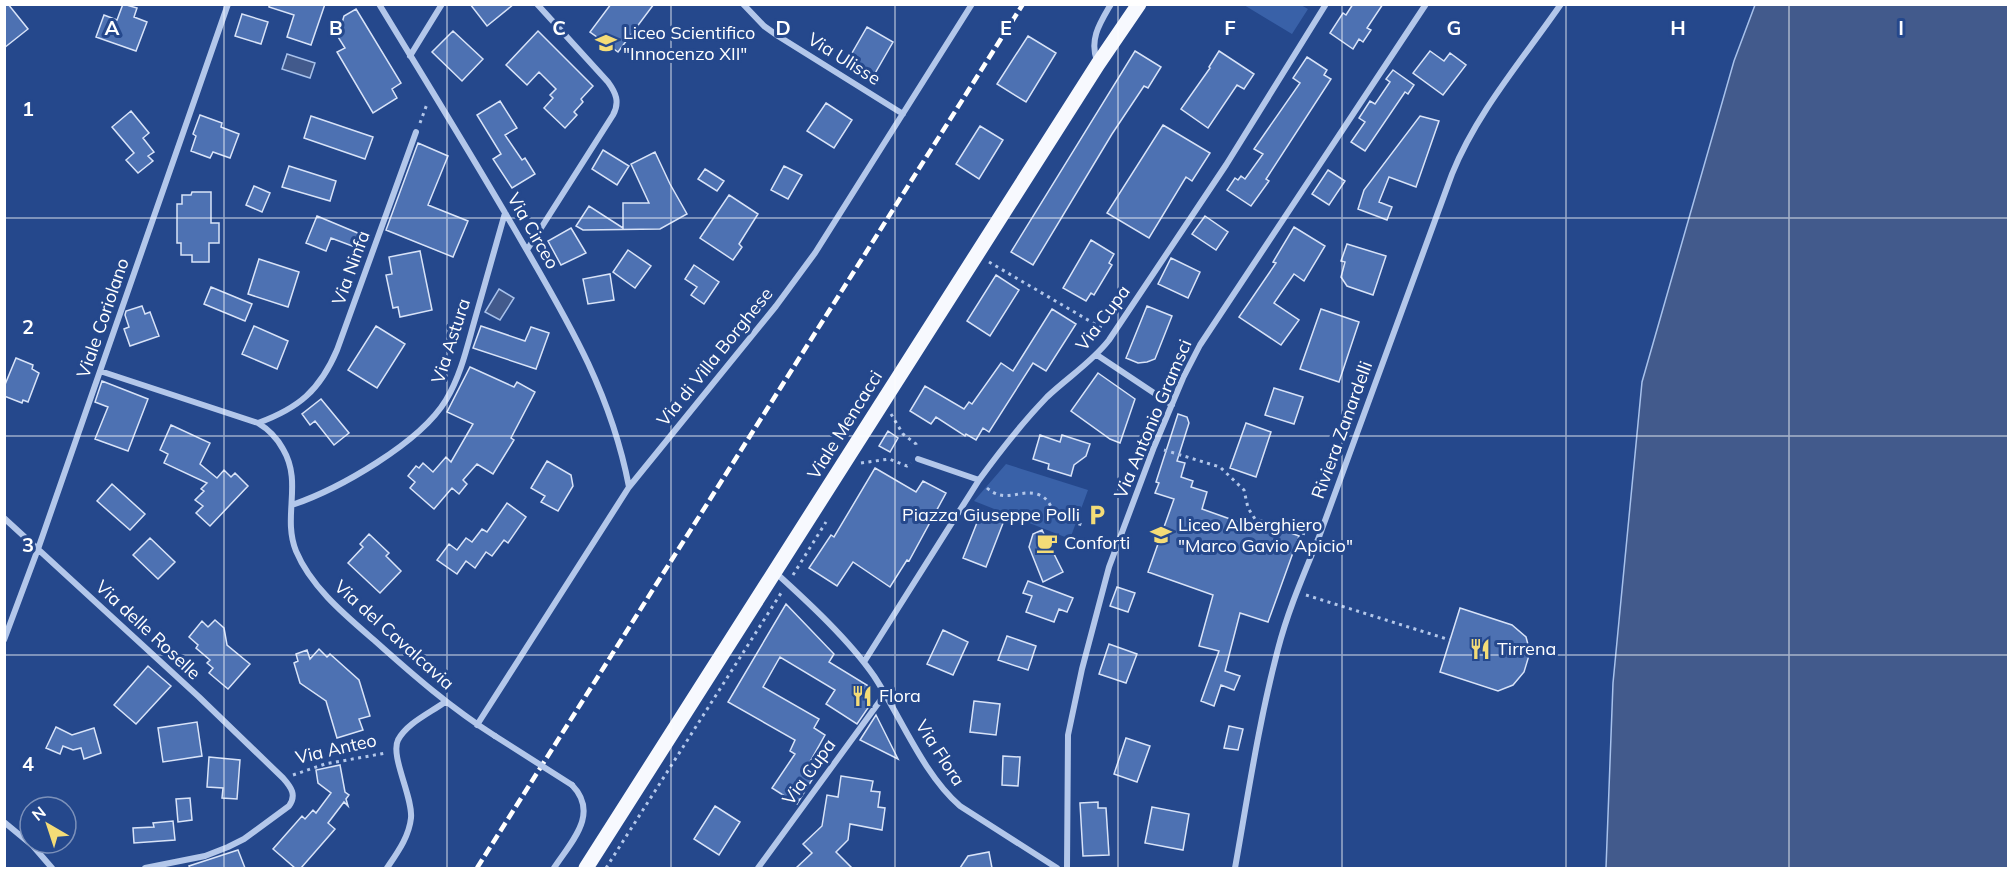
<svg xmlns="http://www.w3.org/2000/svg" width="2013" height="873" font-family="Mulish,sans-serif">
	<rect width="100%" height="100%" fill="#25488c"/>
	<path fill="#3961a8" d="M1244,5H1301L1308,9L1292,34Z
		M1006,464L1088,490L1070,539L974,501Z"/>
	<path fill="#425a8c" stroke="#a7c1eb" stroke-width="1.5" d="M1755,5H2008V868H1606L1613,683L1642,382L1734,61Z
		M287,54L315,63L310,78L282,69Z
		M499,289L514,298L500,320L485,312Z"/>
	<path fill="#4d71b2" stroke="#d8e3f8" stroke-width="1.5" d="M4,4H8L28,29L4,48Z
		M123,4L137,8L134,17L147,22L136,51L96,37L104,15L117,20Z
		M269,4H325L311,45L287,37L294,15L269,7Z
		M470,4H514L487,26Z
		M611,4H654L618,52L590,32Z
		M1353,4H1383L1367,28L1371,30L1363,42L1359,39L1353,49L1330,33L1343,13L1346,15Z
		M356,9L401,83L392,89L397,98L373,113L337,52L345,48L338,37L344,16Z
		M242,14L268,22L261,44L235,36Z
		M867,27L893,42L874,75L848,60Z
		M453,31L483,59L462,81L432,52Z
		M538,31L593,86L581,99L583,102L574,112L577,115L565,128L544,108L553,98L550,95L556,89L539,72L527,85L506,65Z
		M1028,36L1056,53L1026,102L997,84Z
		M1135,51L1161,67L1148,88L1144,86L1112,134L1033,265L1011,252Z
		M1219,51L1254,74L1244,89L1237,85L1208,128L1181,109L1210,68L1209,67Z
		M1430,51L1444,61L1450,53L1466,65L1443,95L1413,73Z
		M1307,57L1327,70L1324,75L1331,79L1266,179L1269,181L1251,206L1227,190L1235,178L1238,180L1241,176L1245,179L1263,154L1254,149L1300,83L1293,78Z
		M1393,70L1414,85L1408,94L1405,92L1365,151L1351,142L1365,122L1359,118L1370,101L1375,104L1390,82L1386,79Z
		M500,101L517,128L505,135L522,160L525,158L535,174L512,188L493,159L501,154L477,115Z
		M826,103L852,120L834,148L807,131Z
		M131,111L149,133L143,138L154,152L148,156L153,161L138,173L126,160L134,153L112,127Z
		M200,115L222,123L221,127L239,134L230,158L213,152L210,158L191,151L196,136L193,134Z
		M311,116L373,137L365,159L304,138Z
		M1420,116L1439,121L1416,187L1389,177L1379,202L1392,207L1387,220L1358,209L1364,190Z
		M1163,125L1210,153L1192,181L1186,177L1149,238L1107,213Z
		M980,126L1003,140L979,179L956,164Z
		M418,143L448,156L428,205L468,221L453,257L386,230Z
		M603,150L629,166L617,185L592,169Z
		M655,152L670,184L687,214L660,229L583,230L576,226L589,206L623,228V203H649L631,164Z
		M289,166L336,181L330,201L282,187Z
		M784,166L802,175L788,199L771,190Z
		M705,169L724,181L717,191L698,179Z
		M1328,170L1345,181L1329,205L1312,194Z
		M254,186L270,193L262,212L246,205Z
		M192,192H211V223H219V243H209V262H192V255H181V243H177V204H182V195H191Z
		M729,195L758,214L739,244L742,247L733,260L700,238Z
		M317,216L360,234L355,247L331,238L326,251L306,243Z
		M1205,216L1228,232L1216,250L1192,234Z
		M1294,227L1325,246L1304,281L1294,274L1274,303L1299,320L1281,345L1239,317L1276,263L1273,262Z
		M571,228L586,253L561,265L548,241Z
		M1091,240L1114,254L1109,263L1112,265L1094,295L1091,293L1086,301L1063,288Z
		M1347,244L1386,256L1373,295L1347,286L1341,277L1345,262L1341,261Z
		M628,250L651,266L635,288L613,272Z
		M420,251L432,310L400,317L398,307L393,308L386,275L392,274L389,257Z
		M1171,258L1200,272L1188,298L1158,284Z
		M259,259L299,272L288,307L248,294Z
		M694,265L719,282L704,304L691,295L697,287L685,279Z
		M610,274L614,300L588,304L583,279Z
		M996,275L1019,290L990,336L967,321Z
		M211,287L252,304L245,321L204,304Z
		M142,306L145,314L150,312L159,336L130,346L124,329L129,327L125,315L126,311Z
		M1147,306L1172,316L1155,359L1147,362L1138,363L1126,358Z
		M1052,309L1076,324L1046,371L1033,363L989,432L983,428L976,440L966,434L965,436L936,417L931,424L910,411L925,386L964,409L969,402L972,404L1001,363L1013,371Z
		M1321,309L1359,322L1339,382L1300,369Z
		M254,326L288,341L277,369L242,354Z
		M376,326L405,344L377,388L348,370Z
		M481,326L525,341L531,327L549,333L536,369L473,348Z
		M16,358L33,365L32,369L39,373L28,402L23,400L22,403L4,396V387Z
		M470,367L514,387L517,382L535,392L511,438L514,440L493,474L477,464L463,480L467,484L459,494L452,488L434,509L410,488L415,482L408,476L416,466L419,468L423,463L433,472L446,457L451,462L473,424L447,412Z
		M1098,373L1135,399L1120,443L1110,439L1071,411Z
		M102,381L148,399L128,451L95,439L108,407L95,402Z
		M1274,388L1303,397L1294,424L1265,415Z
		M321,399L349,433L334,445L315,421L310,425L302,414Z
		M1178,414L1187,417L1189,423L1177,461L1185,463L1181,477L1193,481L1191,487L1207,492L1202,509L1261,530L1264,523L1299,536L1268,622L1240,613L1225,671L1240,676L1234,690L1221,685L1214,706L1201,701L1219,651L1199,646L1213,595L1148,572L1174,499L1155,493L1159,483L1156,482Z
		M1246,423L1271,432L1256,477L1230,468Z
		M171,425L210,443L200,464L217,478L224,470L231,477L235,473L248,486L210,526L196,513L203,506L195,500L204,491L201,489L207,483L164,463L168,454L160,450Z
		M888,431L898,438L890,452L879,446Z
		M1040,435L1060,442L1062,435L1090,444L1086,456L1074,465L1071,476L1048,469L1049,464L1033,459Z
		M547,461L571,475L573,486L558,511L541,502L545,496L531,488Z
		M875,468L916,492L923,481L946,493L909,561L907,560L890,587L853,562L837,586L809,568L831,535L834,537Z
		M112,484L145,514L130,530L97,501Z
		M507,503L526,517L508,543L504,540L492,556L486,552L475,568L466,561L457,574L437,560L449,544L457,550L466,538L472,542L482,529L487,532Z
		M982,510L1005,518L986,567L963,558Z
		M1042,530L1063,572L1043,582L1029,547L1033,534Z
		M369,534L389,553L386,556L401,571L380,593L348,563L363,547L360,544Z
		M150,538L175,562L158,579L133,555Z
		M1028,581L1073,598L1067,612L1059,609L1054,622L1026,612L1032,596L1023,593Z
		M1117,587L1135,593L1128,612L1110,606Z
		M786,604L834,654L829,662L870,687L865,694L870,705L857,724L826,704L835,690L780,657L763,687L819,719L814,728L825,735L806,769L815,775L797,804L772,788L795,754L790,751L795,740L728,702Z
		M1460,608L1512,625L1526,637L1530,652L1524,672L1513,685L1498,691L1440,672Z
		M215,620L224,628L227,645L250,664L228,689L209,673L213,668L207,663L210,660L196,648L198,645L189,637L202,621L208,627Z
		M943,630L968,642L953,675L927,664Z
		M1007,636L1036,646L1028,670L998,660Z
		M1109,644L1137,654L1126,683L1099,674Z
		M319,649L327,657L330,654L359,680L370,716L359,719L363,730L337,738L326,701L300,683L294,663L298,661L296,654L307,650L310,659Z
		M148,666L171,686L136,724L114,705Z
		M974,701L1000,704L996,735L970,732Z
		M876,715L898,759L860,740Z
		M197,722L202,756L163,762L158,728Z
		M1229,726L1243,729L1238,750L1224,748Z
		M56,727L72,735L94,728L101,753L84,759L81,748L73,750L63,746L60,754L46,748Z
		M1126,738L1150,746L1137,782L1114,774Z
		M1003,756L1020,757L1018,786L1002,785Z
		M209,757L240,760L237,799L222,798L223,788L207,787Z
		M340,765L345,792L349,795L346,799L348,806L344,802L328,823L335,829L301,868H295L273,849L302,816L305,819L313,810L316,813L331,793L318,783L316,770Z
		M841,776L873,781L871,791L880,792L878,807L885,808L882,830L850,824L848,840L836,852L852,868H796L812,853L803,844L822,826L827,795L838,797Z
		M190,798L192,820L178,822L176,799Z
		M1098,802V808H1106L1109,855L1083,856L1080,803Z
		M715,806L740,822L719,855L694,839Z
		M1152,807L1189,814L1183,850L1145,843Z
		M173,821L175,840L134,843L133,828L154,827L153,823Z
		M238,850L245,868H190L189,866Z
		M989,852L992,868H960L968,856Z"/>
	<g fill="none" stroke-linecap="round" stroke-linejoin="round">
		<path stroke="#b3c7ea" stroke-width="3" stroke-dasharray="3 4.5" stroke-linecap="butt" d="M420,123L427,104
			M989,262L1105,330
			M891,414L903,434L916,444L917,449
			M1164,450L1220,467L1244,490L1248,508L1255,519L1309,535
			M861,463L889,459L907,466L911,463
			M987,488C1005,504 1019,489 1037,494C1052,499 1049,510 1060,517C1067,521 1076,523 1083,525
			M793,575L826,522
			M1306,595L1450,640
			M293,775L325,764L386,753
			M606,868L783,590"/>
		<path stroke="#b3c7ea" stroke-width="6" d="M379,4C427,83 476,162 522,242C569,323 611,393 629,487
			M743,4L764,26L778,36L903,114
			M410,56L442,4
			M1097,61C1089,39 1100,23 1111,4
			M527,250L613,115C620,102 616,93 608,82L537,4
			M1097,355L1172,405
			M100,371L258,423C268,429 277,438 283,449C303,483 282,516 296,551C311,587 345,615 374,640C413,675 451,708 495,736
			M258,423C299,408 320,390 337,350L416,132
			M918,459L979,480
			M292,505C339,489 420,443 446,400C461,375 467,347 475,319C485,283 495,248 505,213
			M4,518L199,697L283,778C291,787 297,795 289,806L244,839L228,847L205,856L145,868
			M776,573C808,602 849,640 874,676C901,717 923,774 960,806L1057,868
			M4,640L38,549L228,4
			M864,662L979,480C1000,451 1022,423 1047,397C1068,377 1091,363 1109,340L1226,165L1326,4
			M477,725L629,487L776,306L815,253L972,4
			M4,822L33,846L52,868
			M387,868C397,853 409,837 411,818C413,797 390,756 398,740C407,723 430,713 445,702
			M554,868C571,842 600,814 572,785
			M758,868L885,694
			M1067,868L1068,735L1082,669L1109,567L1154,447L1183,378L1200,345L1426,4
			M1235,868C1248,795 1259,721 1278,649C1288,610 1304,574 1319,537L1452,174C1477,112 1523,59 1561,4"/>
		<path stroke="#f7f9fe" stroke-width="15" d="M586,868L1098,64L1139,4"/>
		<path stroke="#fff" stroke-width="4.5" stroke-dasharray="10 4.5" stroke-linecap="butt" d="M477,868L1023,4"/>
		<path stroke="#b3c7ea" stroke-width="6" d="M495,736L572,785"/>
	</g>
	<path fill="none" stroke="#fff" stroke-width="1.5" stroke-opacity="0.55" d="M224,4V868M447,4V868M671,4V868M895,4V868M1118,4V868M1342,4V868M1566,4V868M1789,4V868M4,218H2008M4,436H2008M4,655H2008"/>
	<defs>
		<symbol id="school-bare" viewBox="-9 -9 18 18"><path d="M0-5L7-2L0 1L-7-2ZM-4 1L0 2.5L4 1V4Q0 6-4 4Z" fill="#f4dc77" stroke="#25488c" stroke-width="2.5" paint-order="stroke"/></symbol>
		<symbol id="parking-bare" viewBox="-9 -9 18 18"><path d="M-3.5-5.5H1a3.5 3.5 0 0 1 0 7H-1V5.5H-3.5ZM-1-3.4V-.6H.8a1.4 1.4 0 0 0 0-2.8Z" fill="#f4dc77" stroke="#25488c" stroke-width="2.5" paint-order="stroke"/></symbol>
		<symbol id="cafe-bare" viewBox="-9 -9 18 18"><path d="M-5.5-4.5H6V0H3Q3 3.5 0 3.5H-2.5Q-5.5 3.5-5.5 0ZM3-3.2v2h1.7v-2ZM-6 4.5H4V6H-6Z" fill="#f4dc77" stroke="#25488c" stroke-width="2.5" paint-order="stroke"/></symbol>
		<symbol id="restaurant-bare" viewBox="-9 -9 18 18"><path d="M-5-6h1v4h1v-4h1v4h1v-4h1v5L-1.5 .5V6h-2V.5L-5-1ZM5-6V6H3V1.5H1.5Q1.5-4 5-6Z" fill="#f4dc77" stroke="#25488c" stroke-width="2.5" paint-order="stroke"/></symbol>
	</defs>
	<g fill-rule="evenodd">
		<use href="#school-bare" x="591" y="28" width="30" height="30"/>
		<use href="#parking-bare" x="1082" y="500" width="30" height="30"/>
		<use href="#school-bare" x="1146" y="520" width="30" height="30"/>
		<use href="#cafe-bare" x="1032" y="528" width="30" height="30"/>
		<use href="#restaurant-bare" x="1465" y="634" width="30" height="30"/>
		<use href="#restaurant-bare" x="847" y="681" width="30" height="30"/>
	</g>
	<g text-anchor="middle" stroke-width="6" stroke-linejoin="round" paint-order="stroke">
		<g font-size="18" fill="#fff" stroke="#25488c" text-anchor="start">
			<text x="623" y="39">Liceo Scientifico<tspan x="623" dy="21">"Innocenzo XII"</tspan></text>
			<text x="1080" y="521" text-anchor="end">Piazza Giuseppe Polli</text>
			<text x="1178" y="531">Liceo Alberghiero<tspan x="1178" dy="21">"Marco Gavio Apicio"</tspan></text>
			<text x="1064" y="549">Conforti</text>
			<text x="1497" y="655">Tirrena</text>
			<text x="879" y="702">Flora</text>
		</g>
		<g font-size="18" fill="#fff" stroke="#25488c">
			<text transform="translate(844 59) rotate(32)" y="6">Via Ulisse</text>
			<text transform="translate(533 231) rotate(60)" y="6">Via Circeo</text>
			<text transform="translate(351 268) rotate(-70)" y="6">Via Ninfa</text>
			<text transform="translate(103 318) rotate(-71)" y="6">Viale Coriolano</text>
			<text transform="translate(1103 318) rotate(-53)" y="6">Via Cupa</text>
			<text transform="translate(451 341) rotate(-72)" y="6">Via Astura</text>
			<text transform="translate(715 357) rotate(-51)" y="6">Via di Villa Borghese</text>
			<text transform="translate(1153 419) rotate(-67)" y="6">Via Antonio Gramsci</text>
			<text transform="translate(845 425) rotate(-58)" y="6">Viale Mencacci</text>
			<text transform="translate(1342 430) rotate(-70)" y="6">Riviera Zanardelli</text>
			<text transform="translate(148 630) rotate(43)" y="6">Via delle Roselle</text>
			<text transform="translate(394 635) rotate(42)" y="6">Via del Cavalcavia</text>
			<text transform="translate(336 749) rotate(-13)" y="6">Via Anteo</text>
			<text transform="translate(940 753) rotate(57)" y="6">Via Flora</text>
			<text transform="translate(809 772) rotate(-54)" y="6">Via Cupa</text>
		</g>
	</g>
	<g font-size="20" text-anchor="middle" font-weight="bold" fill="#fff" stroke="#25488c" stroke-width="6" stroke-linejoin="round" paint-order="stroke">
		<text x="112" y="35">A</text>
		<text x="336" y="35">B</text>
		<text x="559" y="35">C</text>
		<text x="783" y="35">D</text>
		<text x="1006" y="35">E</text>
		<text x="1230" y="35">F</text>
		<text x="1454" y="35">G</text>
		<text x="1678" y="35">H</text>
		<text x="1901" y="35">I</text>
		<text x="28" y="116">1</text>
		<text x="28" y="334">2</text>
		<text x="28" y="552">3</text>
		<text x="28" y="771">4</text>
	</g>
	<rect width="2013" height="873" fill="none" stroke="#ffffff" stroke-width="12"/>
	<g transform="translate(48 825) rotate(321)"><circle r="28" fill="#25488c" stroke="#7c91ba" stroke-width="1.5"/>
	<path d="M0-4.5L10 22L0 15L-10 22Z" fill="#f4dc77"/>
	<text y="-9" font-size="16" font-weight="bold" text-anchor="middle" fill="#ffffff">N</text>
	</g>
</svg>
